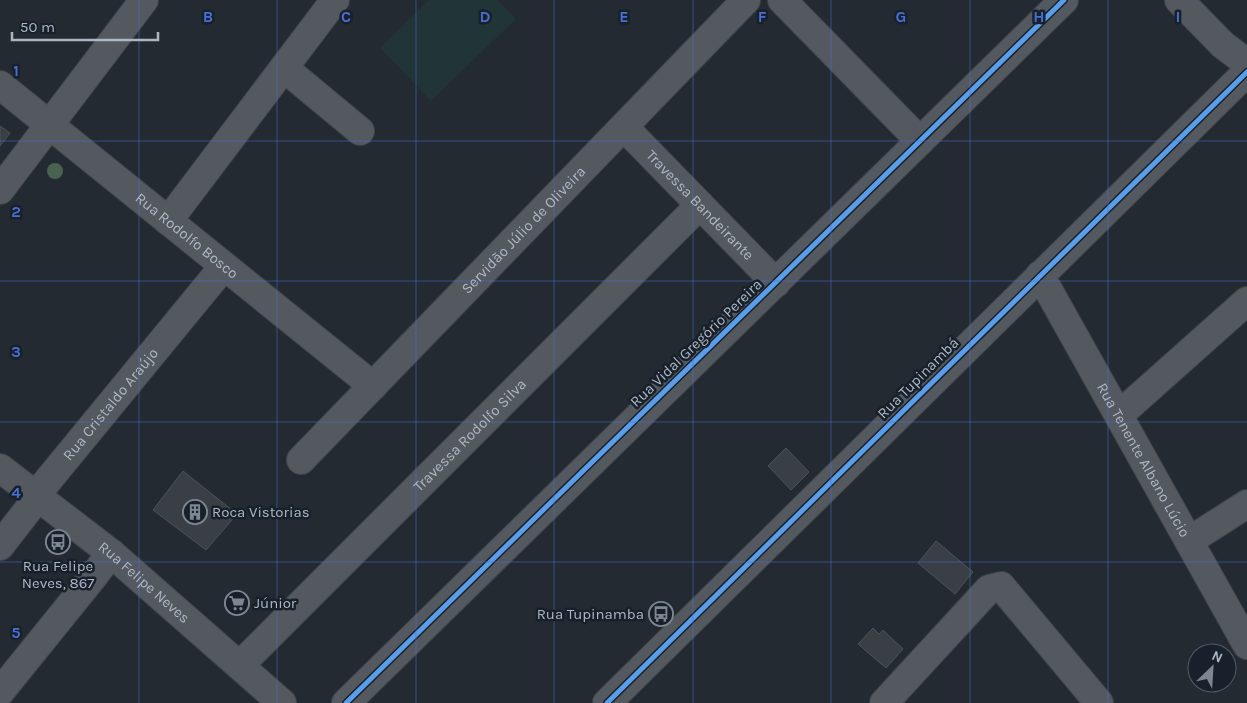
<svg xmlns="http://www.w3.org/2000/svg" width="1247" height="703" font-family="Karla,sans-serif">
	<rect width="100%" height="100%" fill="#242a31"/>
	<path fill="#213436" d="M429,0H498L516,19L431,101L380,48Z"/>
	<path fill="#393f45" stroke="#4c525a" d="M0,126L10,133L0,146Z
		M786,448L809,472L791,490L768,466Z
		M183,471L237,514L206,550L153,510Z
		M936,541L973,572L955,594L918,563Z
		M873,628L879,634L883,630L903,649L886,668L858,644Z"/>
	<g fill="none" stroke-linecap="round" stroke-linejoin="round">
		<defs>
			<g id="minor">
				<path d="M782,0L920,141"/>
				<path d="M1179,0L1223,45L1247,63"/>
				<path d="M284,68L360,131"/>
				<path id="s1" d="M0,85L373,386"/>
				<path id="s2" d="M624,127L776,283"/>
				<path d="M0,190L144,0"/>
				<path d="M168,221L335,0"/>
				<path id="s3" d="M1040,275L1247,645"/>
				<path d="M1119,415L1247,301"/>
				<path id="s4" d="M301,460L746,0"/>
				<path id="s5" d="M0,468L111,553L282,703"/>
				<path d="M1189,541L1247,504"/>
				<path id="s6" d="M0,546L38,497L45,484L224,266"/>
				<path id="s7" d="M240,665L700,205"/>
				<path d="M0,692L93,577L111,553"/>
				<path d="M346,703L1064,0"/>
				<path d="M607,703L1247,72"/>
				<path d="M884,703L989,589L1001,586L1099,703"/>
			</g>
		</defs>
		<use href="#minor" stroke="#40444a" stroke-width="30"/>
		<use href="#minor" stroke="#545960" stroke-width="28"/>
		<defs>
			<path id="cycleway" d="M346,703L1064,0
				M607,703L1247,72"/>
		</defs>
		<use href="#cycleway" stroke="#18212b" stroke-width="8"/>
		<use href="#cycleway" stroke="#5a9eea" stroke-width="5"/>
	</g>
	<circle fill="#486451" cx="55" cy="171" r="8"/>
	<path fill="none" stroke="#486ed2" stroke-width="1" stroke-opacity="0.55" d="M139,0V703M277,0V703M416,0V703M554,0V703M693,0V703M831,0V703M970,0V703M1108,0V703M0,141H1247M0,281H1247M0,422H1247M0,562H1247"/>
	<defs>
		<symbol id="building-ring" viewBox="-11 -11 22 22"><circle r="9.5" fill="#18212b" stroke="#7d8691" stroke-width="1.5"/><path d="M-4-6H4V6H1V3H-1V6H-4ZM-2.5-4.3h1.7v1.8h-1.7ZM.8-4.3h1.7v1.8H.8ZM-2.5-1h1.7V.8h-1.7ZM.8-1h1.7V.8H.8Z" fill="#7d8691"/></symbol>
		<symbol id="bus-ring" viewBox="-11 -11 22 22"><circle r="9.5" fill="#18212b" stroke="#7d8691" stroke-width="1.5"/><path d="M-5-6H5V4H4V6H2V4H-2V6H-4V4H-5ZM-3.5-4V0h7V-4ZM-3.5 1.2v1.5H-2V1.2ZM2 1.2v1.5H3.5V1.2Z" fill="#7d8691"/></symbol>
		<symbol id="supermarket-ring" viewBox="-11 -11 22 22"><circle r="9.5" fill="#18212b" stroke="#7d8691" stroke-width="1.5"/><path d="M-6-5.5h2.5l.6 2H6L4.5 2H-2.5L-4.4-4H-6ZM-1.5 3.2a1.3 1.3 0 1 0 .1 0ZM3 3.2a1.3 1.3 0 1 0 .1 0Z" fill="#7d8691"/></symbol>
	</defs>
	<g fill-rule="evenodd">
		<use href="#building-ring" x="181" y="498" width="28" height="28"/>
		<use href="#bus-ring" x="44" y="528" width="28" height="28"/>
		<use href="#supermarket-ring" x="223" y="589" width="28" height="28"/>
		<use href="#bus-ring" x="647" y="600" width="28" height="28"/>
	</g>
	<g text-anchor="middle" stroke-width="5" stroke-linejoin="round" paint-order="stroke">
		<g font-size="15" fill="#adb7c4" stroke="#18212b">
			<text dy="5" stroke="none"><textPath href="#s2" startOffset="109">Travessa Bandeirante</textPath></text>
			<text dy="5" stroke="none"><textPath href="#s4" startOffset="320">Servidão Júlio de Oliveira</textPath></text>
			<text dy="5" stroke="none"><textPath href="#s1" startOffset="240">Rua Rodolfo Bosco</textPath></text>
			<text transform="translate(696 343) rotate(-44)" y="5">Rua Vidal Gregório Pereira</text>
			<text transform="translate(918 378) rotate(-45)" y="5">Rua Tupinambá</text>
			<text dy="5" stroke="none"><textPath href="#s6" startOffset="180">Rua Cristaldo Araújo</textPath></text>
			<text dy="5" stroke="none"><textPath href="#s7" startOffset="325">Travessa Rodolfo Silva</textPath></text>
			<text dy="5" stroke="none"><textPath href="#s3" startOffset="212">Rua Tenente Albano Lúcio</textPath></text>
			<text dy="5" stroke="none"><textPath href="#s5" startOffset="184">Rua Felipe Neves</textPath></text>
		</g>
		<g font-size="15" fill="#adb7c4" stroke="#18212b" text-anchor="start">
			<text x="212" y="517">Roca Vistorias</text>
			<text x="58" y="571" text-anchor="middle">Rua Felipe<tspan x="58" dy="17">Neves, 867</tspan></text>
			<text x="254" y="608">Júnior</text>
			<text x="644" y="619" text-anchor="end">Rua Tupinamba</text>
		</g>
	</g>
	<g font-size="16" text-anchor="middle" font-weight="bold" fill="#486ed2" stroke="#18212b" stroke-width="5" stroke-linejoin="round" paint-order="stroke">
		<text x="208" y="22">B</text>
		<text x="346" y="22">C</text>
		<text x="485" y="22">D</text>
		<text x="624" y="22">E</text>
		<text x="762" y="22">F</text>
		<text x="901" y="22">G</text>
		<text x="1039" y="22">H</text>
		<text x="1178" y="22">I</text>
		<text x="16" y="76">1</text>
		<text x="16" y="217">2</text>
		<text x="16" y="357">3</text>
		<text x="16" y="498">4</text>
		<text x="16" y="638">5</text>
	</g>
	<g transform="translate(1212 668) rotate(25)"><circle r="24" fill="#18212b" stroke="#545d68"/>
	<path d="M0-4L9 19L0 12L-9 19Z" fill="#7d8691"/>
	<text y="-8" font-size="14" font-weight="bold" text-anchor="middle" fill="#adb7c4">N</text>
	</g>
	<path d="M12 32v8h146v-8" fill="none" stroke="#adb7c4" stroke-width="2.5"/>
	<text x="20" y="32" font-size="15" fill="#adb7c4" stroke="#18212b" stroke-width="4" paint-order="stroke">50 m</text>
</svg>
